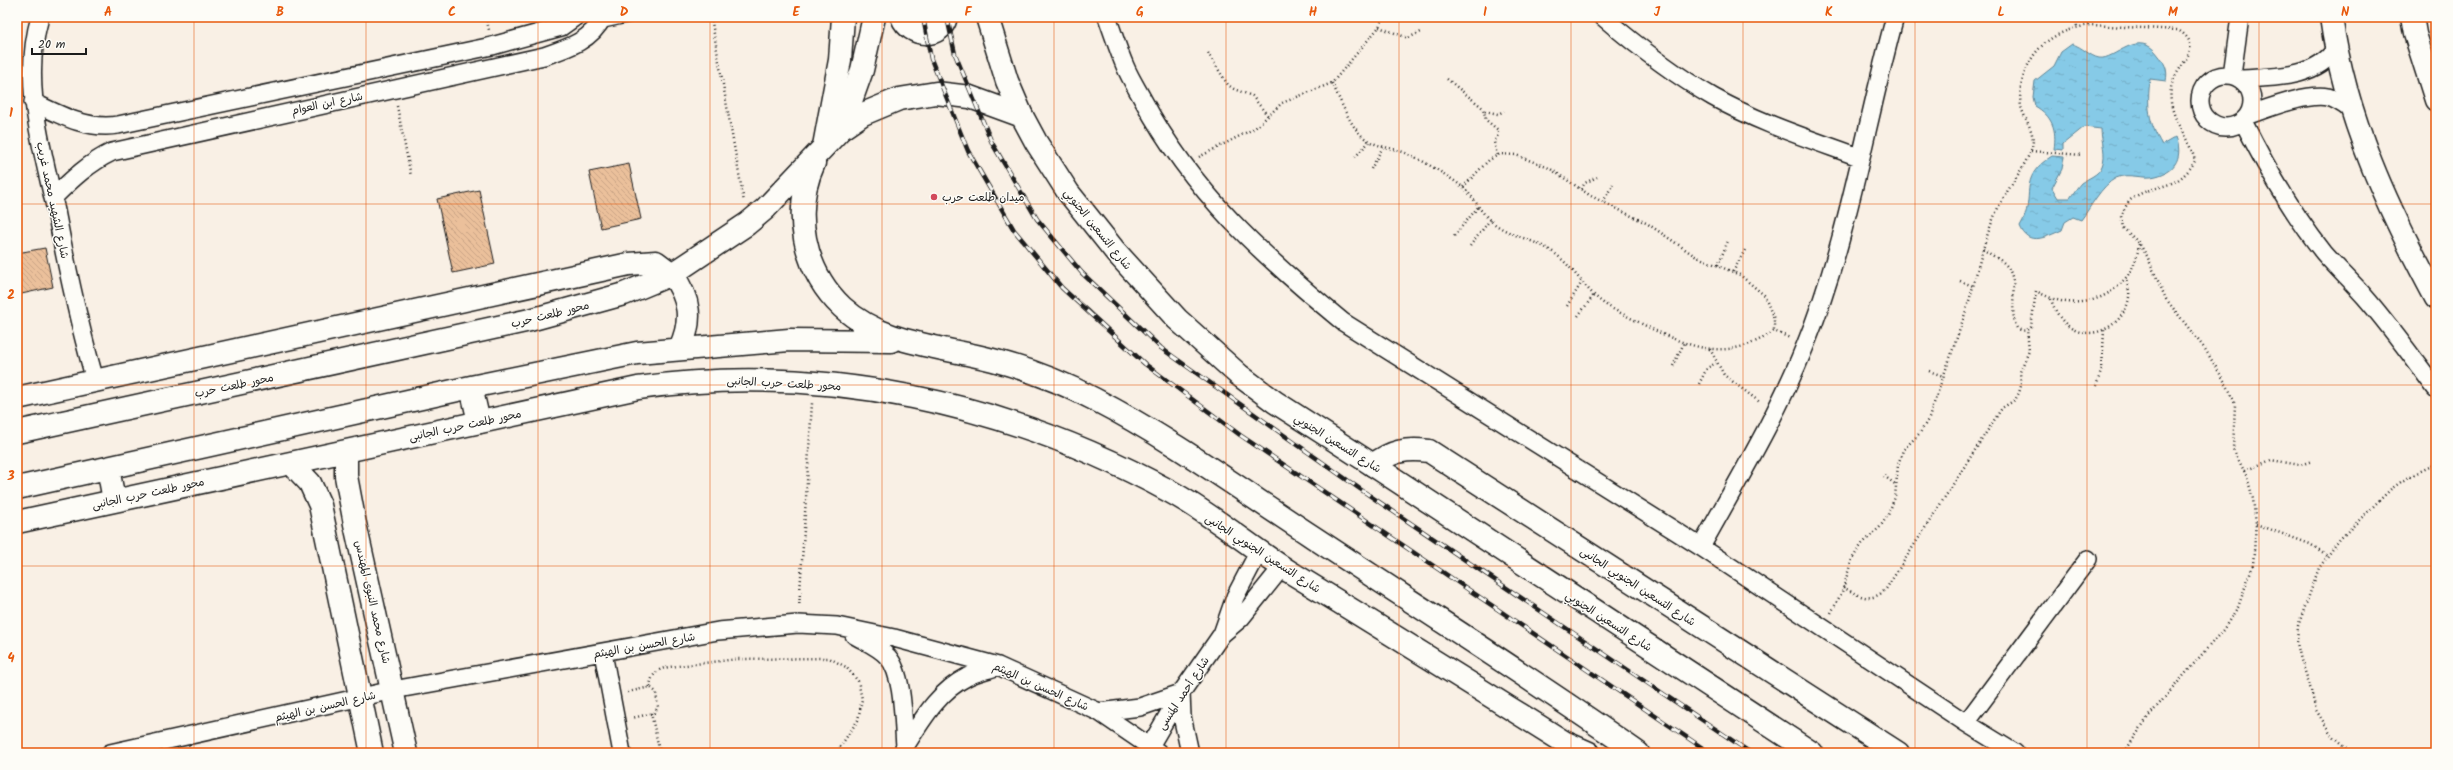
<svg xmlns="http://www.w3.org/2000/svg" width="2453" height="770" font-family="Kalam,'Playpen Sans Arabic',sans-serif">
	<defs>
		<pattern id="water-ripples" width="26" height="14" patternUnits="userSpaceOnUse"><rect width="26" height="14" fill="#86cae7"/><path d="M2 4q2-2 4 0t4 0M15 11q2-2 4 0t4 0" fill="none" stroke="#73adc6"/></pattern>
		<pattern id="building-back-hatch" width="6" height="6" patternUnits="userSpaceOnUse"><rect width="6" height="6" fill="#ebc09b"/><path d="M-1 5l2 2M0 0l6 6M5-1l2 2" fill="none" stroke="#c9a485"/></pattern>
	</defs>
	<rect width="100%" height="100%" fill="#f9f0e5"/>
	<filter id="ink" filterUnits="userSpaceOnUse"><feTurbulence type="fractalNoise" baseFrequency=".025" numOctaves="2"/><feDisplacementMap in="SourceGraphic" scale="8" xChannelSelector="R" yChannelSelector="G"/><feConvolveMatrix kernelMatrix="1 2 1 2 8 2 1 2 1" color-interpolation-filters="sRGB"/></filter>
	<g filter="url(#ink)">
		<path fill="url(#water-ripples)" stroke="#5c8496" d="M2072,44C2083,47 2089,56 2099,58C2115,61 2138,26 2159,56C2166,65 2168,71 2166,81L2150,79C2147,107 2148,121 2162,145L2176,137C2183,155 2177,171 2156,176C2143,180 2129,172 2116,178C2101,186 2091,207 2081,220L2073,217L2065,222L2062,230C2046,237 2028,247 2020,226C2038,196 2015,179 2052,156L2064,157L2062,169L2052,188L2058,198H2070C2073,194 2077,187 2081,183C2088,178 2099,175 2102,166C2107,154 2101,141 2101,129L2084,127L2063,144V150L2054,149C2057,129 2052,116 2035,106L2033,97L2035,81L2054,66L2061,52Z"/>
		<path fill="url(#building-back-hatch)" stroke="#1c1c1c" d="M629,164L641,219L601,228L589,172Z
			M479,190L495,264L453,273L437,199Z
			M45,248L53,287L17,295V253Z"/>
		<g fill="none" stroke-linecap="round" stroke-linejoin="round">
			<defs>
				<path id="service" d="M599,24L631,17"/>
				<path id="minor" d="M40,17C21,82 42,147 56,211C67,268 79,325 95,380
					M1107,17C1113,33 1118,50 1125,66C1130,78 1137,89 1143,100C1193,193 1263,256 1343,322L1701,547L1966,723L2015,753
					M1603,17C1638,47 1673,74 1713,97C1759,123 1810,139 1859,157
					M2232,75L2240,17
					M2200 101a26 26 0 1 1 52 0a26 26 0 1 1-52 0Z
					M2240,79C2273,77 2316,79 2336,48
					M33,102C60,115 87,130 118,125L492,46L561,27L575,17
					M2248,115C2269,108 2306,93 2328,97C2336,99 2343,104 2350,109
					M2243,121C2266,167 2291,212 2324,253C2337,268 2352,282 2365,297C2391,327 2413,358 2436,389
					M53,198C72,179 89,163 112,152L544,56C568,48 591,41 603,17
					M1701,547C1737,482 1777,416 1805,346C1848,241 1865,126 1895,17
					M1222,634L1235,597L1259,551
					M854,635C866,642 879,647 888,657C904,675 903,723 905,746
					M603,653L622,753
					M1099,712L1140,707L1181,693L1182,716L1190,753
					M1966,723L2088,559
					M904,748C921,722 937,692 967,677C976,672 988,670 998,666
					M110,753L393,690L718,631L798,624L837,626L894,638L998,666L1099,712L1159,753
					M1146,753L1181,693L1222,634L1241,618L1282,567"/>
				<path id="tertiary" d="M2331,17C2345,118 2388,209 2436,298
					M2412,17L2415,34L2436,100
					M824,146L840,60L843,17
					M17,398L629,264L656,262L672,274
					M346,451V476L355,524L406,753
					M291,463L310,483L320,505L372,753
					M1373,465C1391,451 1406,448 1429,451L1898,753
					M17,522L638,388C822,362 1009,403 1171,492C1213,515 1250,547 1290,572C1382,628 1473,685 1564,742L1589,753"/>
				<path id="primary" d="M814,163C792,211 803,270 842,307C883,345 942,346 993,360C1027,369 1062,382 1094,399C1170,438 1241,490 1313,537C1422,609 1531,678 1638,753
					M672,274C690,299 693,320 680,348
					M471,387L479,422
					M17,432L530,320L624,294L672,274L747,224L765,209L841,129L863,114L899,99L936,93L970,97L1022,116L1036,142L1068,192L1115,251L1177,319L1239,375L1275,402L1373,465L1812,753
					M108,468L114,500
					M17,488L471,387L637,353L789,340L891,341"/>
				<path id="trunk" d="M902,17C910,37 941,40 946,17
					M987,17L1007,81L1022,116
					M841,129L862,70L874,17"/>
			</defs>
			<use href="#service" stroke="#1c1c1c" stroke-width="12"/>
			<use href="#minor" stroke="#1c1c1c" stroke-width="20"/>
			<use href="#tertiary" stroke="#1c1c1c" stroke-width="25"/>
			<use href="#primary" stroke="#1c1c1c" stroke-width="25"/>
			<use href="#trunk" stroke="#1c1c1c" stroke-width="25"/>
			<path stroke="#1c1c1c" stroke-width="2.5" stroke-dasharray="1 3" stroke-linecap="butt" d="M486,17L489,30
				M711,17L744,202
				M2076,17L2077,27
				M1379,27L1408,38L1421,32
				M1208,53L1228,85L1234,89L1252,96L1269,117
				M1447,79L1483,108L1486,120L1498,130V135L1494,142L1497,155
				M1332,83C1340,99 1348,122 1361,135C1374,148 1393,147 1408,154C1419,158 1451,178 1460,185C1473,194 1479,211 1491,221C1511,238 1538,239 1558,256C1574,269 1585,289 1602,302C1614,311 1630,317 1644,325C1690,348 1728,363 1774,331L1790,338
				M397,106L411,176
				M1485,111L1498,114L1504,111
				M2031,151L2082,155
				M1199,157L1255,128L1282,103L1332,83L1379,27L1383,17
				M1355,157L1369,142
				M1371,169L1383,147
				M1463,187L1489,160L1500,154L1516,155L1549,168L1591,196L1648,224L1695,256L1740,275L1764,295L1774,319V331
				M1581,189L1585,183L1597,177
				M1603,202L1613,184
				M1454,236L1479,206
				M1470,246L1490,220
				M1983,249C1989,254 1998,258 2004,263C2022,280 2007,308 2017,328C2023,332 2026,331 2031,327L2036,291C2046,296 2056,301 2067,302C2104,306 2136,280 2139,244
				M1718,265L1728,241
				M1733,272L1746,248
				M1960,281L1973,286
				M2051,299C2053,306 2057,314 2062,320C2084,347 2125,328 2129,297C2130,291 2127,284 2126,279
				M1567,306L1582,282
				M1578,316L1594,295
				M1710,349L1724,375L1761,403
				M1673,366L1684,343
				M1929,371L1943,376
				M1699,384L1707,368L1716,363
				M2096,386L2102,369L2104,330
				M2244,471L2271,460L2300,465L2312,461
				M1884,476L1895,484
				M2256,524L2310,544L2327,555
				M1843,587C1859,596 1871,604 1886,589L2002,408L2015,400L2019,393L2021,386L2020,372L2029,351L2027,330
				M799,608L812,403
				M1831,613L1842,592L1852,559L1862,544L1880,527L1888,515L1895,497L1898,465L1903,450L1920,433L1929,418C1942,379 1957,340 1969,301C1978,270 1984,238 1998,208C2008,188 2023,170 2031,150C2037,136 2027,123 2022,110C2017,93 2023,72 2032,58C2045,37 2068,28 2091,25L2178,30C2208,48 2174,66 2171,88C2167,117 2189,136 2195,161C2177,192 2157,182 2133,198C2127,202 2124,210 2121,216L2123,228L2139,243L2147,256L2166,299L2205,349L2229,389L2235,404L2233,449L2247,477L2253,499L2256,524L2253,565L2238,607L2223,630L2148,717L2124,753
				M650,687C651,675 657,669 669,667L738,659L829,658L846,667L858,681L862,699L858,720L836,753
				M628,692L650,687L656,692L658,707L654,713L632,718
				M651,713L660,753
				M2353,753L2331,734L2316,710L2309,683L2301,660L2297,643L2298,626L2319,568L2340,539L2391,489L2408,477L2436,464"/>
			<use href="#service" stroke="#fdfcf7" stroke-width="9"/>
			<use href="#minor" stroke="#fdfcf7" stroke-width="17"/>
			<use href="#tertiary" stroke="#fdfcf7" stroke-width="22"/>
			<use href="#primary" stroke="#fdfcf7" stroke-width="22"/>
			<use href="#trunk" stroke="#fdfcf7" stroke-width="22"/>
			<defs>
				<path id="rail" d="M923,17L931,59L968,151L1014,230L1062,288L1145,364L1240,435L1710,753
					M947,17L955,54L992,143L1037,219L1082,273L1161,348L1360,489L1751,753"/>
			</defs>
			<use href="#rail" stroke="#1c1c1c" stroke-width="4.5"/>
			<use href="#rail" stroke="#fdfcf7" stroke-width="3" stroke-dasharray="9" stroke-linecap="butt"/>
		</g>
	</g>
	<path fill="none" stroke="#e8590c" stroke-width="1" stroke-opacity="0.55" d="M194,17V753M366,17V753M538,17V753M710,17V753M882,17V753M1054,17V753M1226,17V753M1399,17V753M1571,17V753M1743,17V753M1915,17V753M2087,17V753M2259,17V753M17,204H2436M17,385H2436M17,566H2436"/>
	<circle fill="#d1495b" stroke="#fdfcf7" stroke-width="1.5" cx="934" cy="197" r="4"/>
	<g text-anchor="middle" stroke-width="3" stroke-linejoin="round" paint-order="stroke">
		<g font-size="11" fill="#1c1c1c" stroke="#fdfcf7">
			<text transform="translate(327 103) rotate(-12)" y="4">شارع ابن العوام</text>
			<text transform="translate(53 200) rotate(78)" y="4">شارع الشهيد محمد غريب</text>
			<text transform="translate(1098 229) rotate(51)" y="4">شارع التسعين الجنوبي</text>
			<text transform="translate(550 314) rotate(-14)" y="4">محور طلعت حرب</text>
			<text transform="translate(784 383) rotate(3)" y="4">محور طلعت حرب الجانبى</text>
			<text transform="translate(234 385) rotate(-12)" y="4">محور طلعت حرب</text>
			<text transform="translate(465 425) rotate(-12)" y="4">محور طلعت حرب الجانبى</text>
			<text transform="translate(1338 443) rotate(32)" y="4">شارع التسعين الجنوبي</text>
			<text transform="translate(148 493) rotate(-12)" y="4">محور طلعت حرب الجانبى</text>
			<text transform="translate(1263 553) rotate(33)" y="4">شارع التسعين الجنوبي الجانبى</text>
			<text transform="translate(1638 586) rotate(33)" y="4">شارع التسعين الجنوبي الجانبى</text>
			<text transform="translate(373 602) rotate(77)" y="4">شارع محمد النبوى المهندس</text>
			<text transform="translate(1609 621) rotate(33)" y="4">شارع التسعين الجنوبي</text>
			<text transform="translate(644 645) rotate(-10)" y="4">شارع الحسن بن الهيثم</text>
			<text transform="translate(1041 686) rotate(24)" y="4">شارع الحسن بن الهيثم</text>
			<text transform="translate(1183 693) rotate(-57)" y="4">شارع أحمد المنسى</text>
			<text transform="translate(325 706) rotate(-13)" y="4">شارع الحسن بن الهيثم</text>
		</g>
		<g font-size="11" fill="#1c1c1c" stroke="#fdfcf7" text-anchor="start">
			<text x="942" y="201">ميدان طلعت حرب</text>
		</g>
	</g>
	<rect width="2453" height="770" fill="none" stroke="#fdfcf7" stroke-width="44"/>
	<path d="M32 48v6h54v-6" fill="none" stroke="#1c1c1c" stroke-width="2"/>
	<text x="38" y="48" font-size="12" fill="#1c1c1c" stroke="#fdfcf7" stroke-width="3" paint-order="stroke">20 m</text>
	<rect x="22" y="22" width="2409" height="726" fill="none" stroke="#e8590c" stroke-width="1.5"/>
	<g font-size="13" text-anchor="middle" font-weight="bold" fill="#e8590c">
		<text x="108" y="16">A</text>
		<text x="280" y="16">B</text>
		<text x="452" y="16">C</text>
		<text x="624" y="16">D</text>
		<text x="796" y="16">E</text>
		<text x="968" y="16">F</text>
		<text x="1140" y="16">G</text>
		<text x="1313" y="16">H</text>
		<text x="1485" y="16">I</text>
		<text x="1657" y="16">J</text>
		<text x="1829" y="16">K</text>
		<text x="2001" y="16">L</text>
		<text x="2173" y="16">M</text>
		<text x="2345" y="16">N</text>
		<text x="11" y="117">1</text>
		<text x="11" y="299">2</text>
		<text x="11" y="480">3</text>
		<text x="11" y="662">4</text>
	</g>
</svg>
